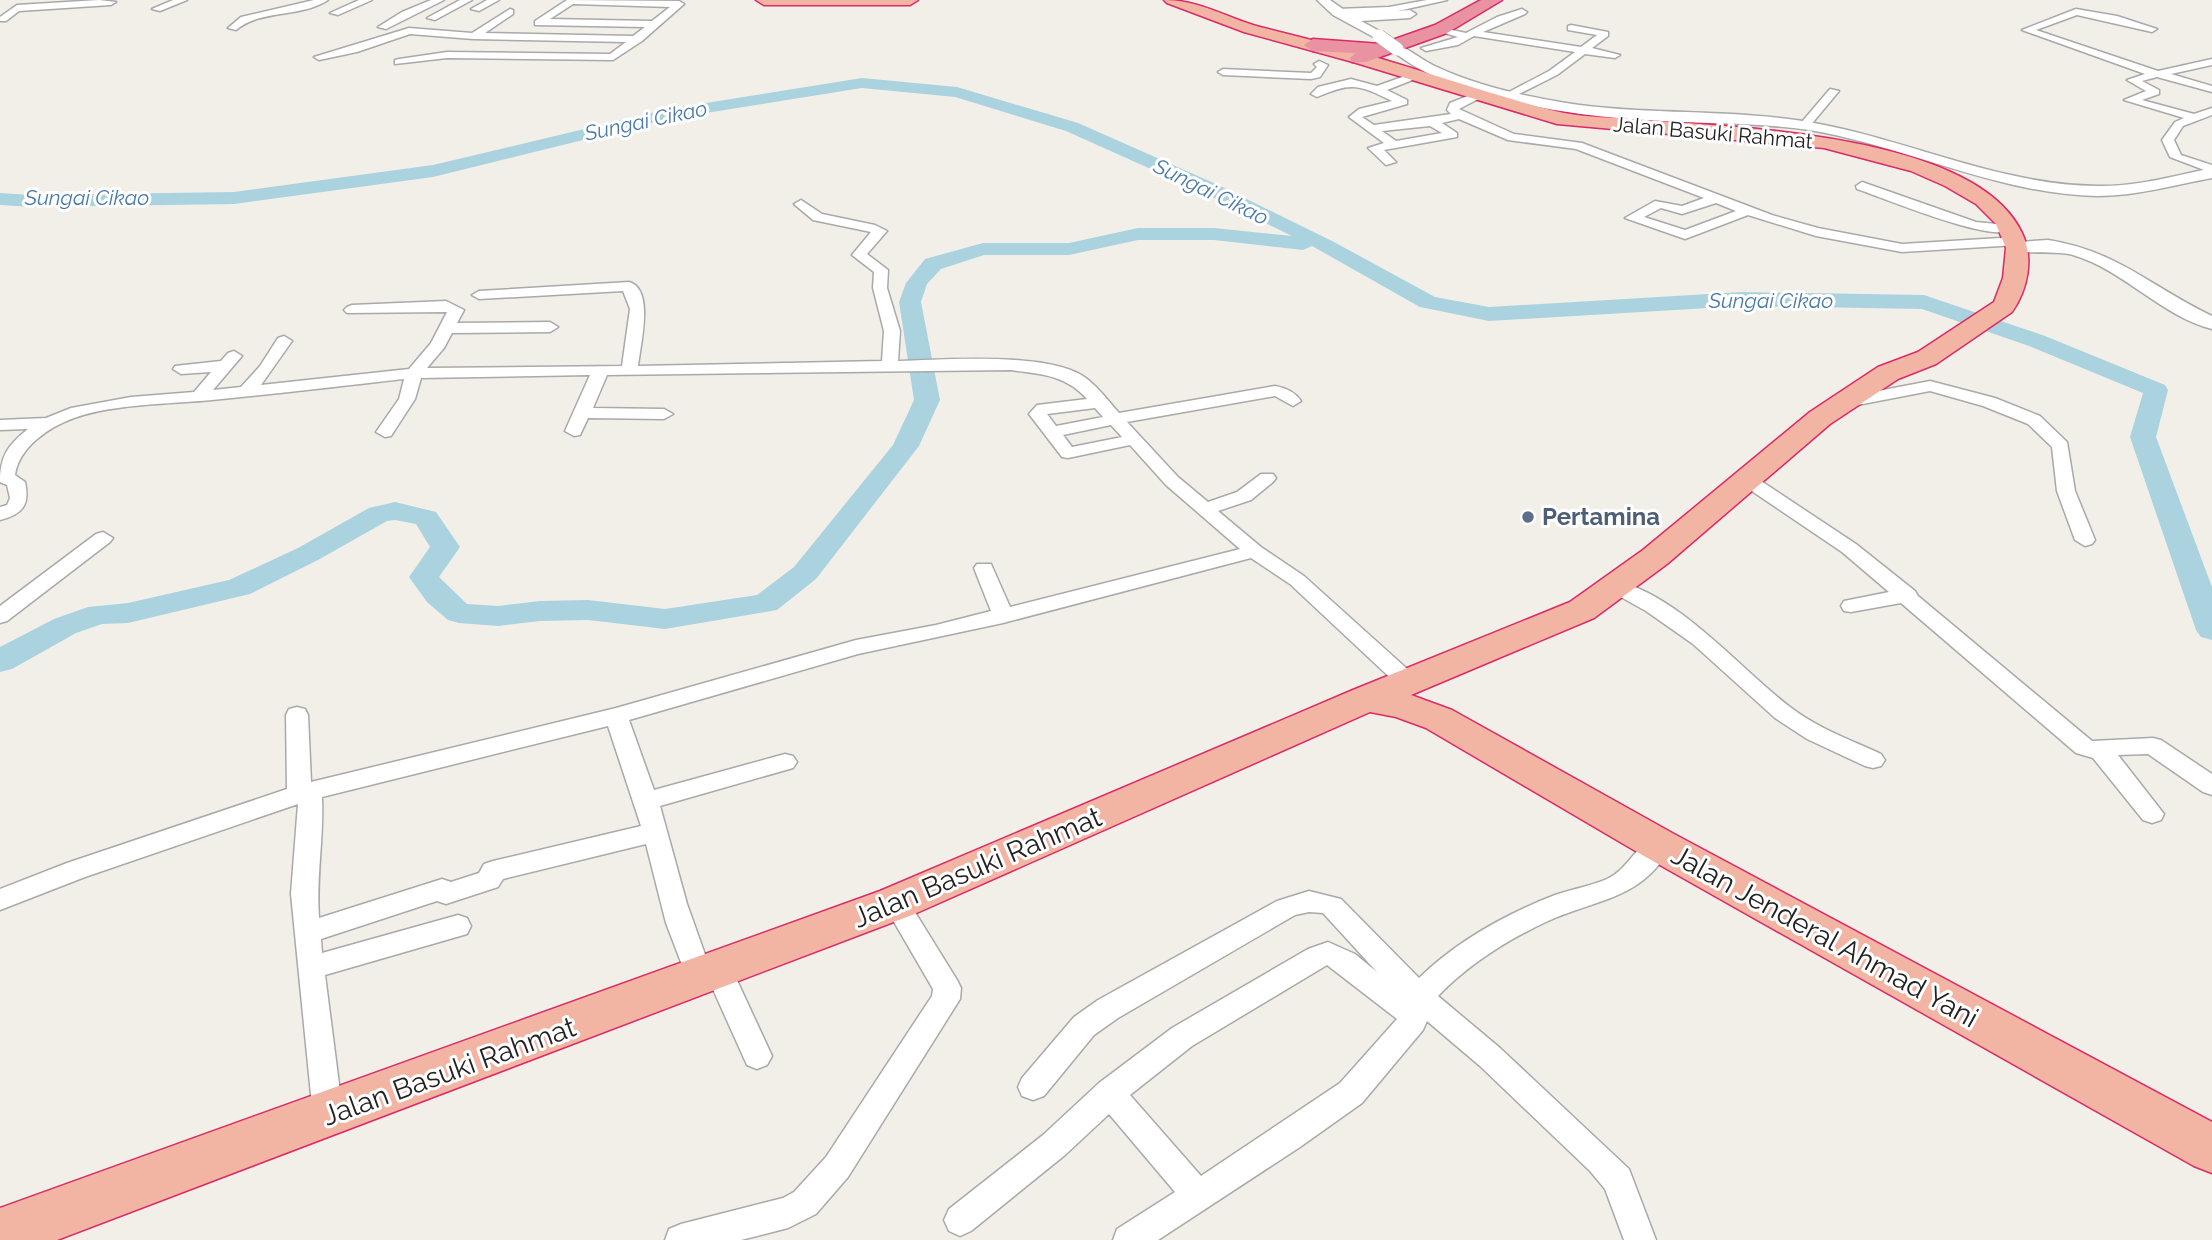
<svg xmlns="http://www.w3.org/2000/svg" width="2212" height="1240" font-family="Raleway,sans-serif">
	<rect width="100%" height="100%" fill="#f2efe9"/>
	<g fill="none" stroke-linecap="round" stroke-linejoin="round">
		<path fill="#aad3df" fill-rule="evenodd" d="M862,78L957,87L1078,123L1216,184L1334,242L1435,297L1489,307L1742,292L1924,295L2045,336L2165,385L2168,390L2156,437L2212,587V640L2201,637L2196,630L2130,437L2143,393L2029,346L1922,309L1742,306L1489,321L1420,307L1312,246L1303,250L1214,240H1138L1069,255H984L941,269L927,284L921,302L940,400L919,446L816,579L777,610L665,629L588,620L540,621L498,626L459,623L448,620L427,602L409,577L430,547L416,524L395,520L387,521L318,560L250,594L128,623L102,624L76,633L12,669L0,672V647L54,619L88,607L128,603L229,580L298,548L369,508L395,502L436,512L460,547L439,577L467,604L498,606L540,601L588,600L665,609L757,595L794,567L893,445L914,400L899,302L906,283L925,259L983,243H1069L1138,228H1214L1292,236L1202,192L1066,131L955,97L862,88L668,119L433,177L234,204L32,207L0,205V193L32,195L234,192L433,165L668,109Z"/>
		<defs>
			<path id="minor" d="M99,0L116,2L111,5L19,11L6,21H0V17L17,5Z
				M173,0H187L160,11L152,9Z
				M314,0H328C301,18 261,9 236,30L228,28L241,17Z
				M359,0H372L338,15L330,13Z
				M431,0H444L386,29L378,27L402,12Z
				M460,0H472L435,20L427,18Z
				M487,0H499L479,11L471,9Z
				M567,0L679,1L684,4L642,41L613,60L447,58L395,64V60L399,59L447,52L610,54L626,42L473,39L410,34L357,52L319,60L314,57L409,28L472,33L510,9L513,10V14L485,33L633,36L645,27L535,25V21ZM573,4L670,7L652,21L550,19Z
				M1427,0H1447L1389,13L1337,15L1332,12L1337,9L1389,7Z
				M1522,9L1527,12L1525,14L1483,32L1581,47L1597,35L1568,30V26L1571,25L1608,32V36L1592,48L1620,55L1615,58L1585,54L1557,75L1511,98L1505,95L1507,93L1549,71L1575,52L1474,36L1458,45L1426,51L1421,48L1458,37L1438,31V27L1466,33L1497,17Z
				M2076,9L2117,16L2157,29L2152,32L2077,15L2036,30L2158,71L2212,59V65L2171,74L2212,86V92L2157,77L2142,81L2159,90V94L2142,100L2194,114L2212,108V115L2183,126L2174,140L2181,155L2212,165V173L2170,157L2162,140L2175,122L2184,118L2124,100L2146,91L2127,80L2145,74L2022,30Z
				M1319,61L1328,65L1320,77L1311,79L1223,75L1218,72L1223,69L1311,73L1317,67L1314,64Z
				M1416,72L1420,73V77L1387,90L1407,100V104L1362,117L1374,125L1451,114L1447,110L1450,103L1480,91L1486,94L1484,96L1459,109L1514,134L1582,143L1772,215L1818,228L1902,244L2017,237L2024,241L2017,245L1902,252L1816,236L1748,215L1685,239L1625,218L1655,201L1682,206L1704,198L1576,149L1508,140L1459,119L1442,123L1457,133V137L1384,150L1396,162L1386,165L1368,148L1384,143L1349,117L1359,109L1392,101C1358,84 1351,82 1317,97L1311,94L1318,87L1351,79L1377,86ZM1430,126L1442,133L1396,141L1382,131ZM1716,203L1736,211L1685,230L1644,217L1661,208L1682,214Z
				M1830,89L1839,91L1809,127H1801V123Z
				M1862,182L1976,222L2007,225L2014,229C1995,245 1884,198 1857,189L1856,186Z
				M801,200L822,214L875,225L887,231L867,254L888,270L887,288L900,331L898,361C943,360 1052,351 1087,379C1100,389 1109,402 1119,413L1275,386C1286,388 1295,392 1301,401L1293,406L1275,396L1127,422L1178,477L1208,502L1237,492L1261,474H1273L1276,478L1273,482L1251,500L1218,511L1261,547L1304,576L1415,676L1418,681L1415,686L1407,688L1399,686L1290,584L1251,558L1003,623L858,654L629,720L654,790L785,754L793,756L797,762L793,768L660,806L687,904L707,960L709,964L719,960L729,963L772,1056L767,1065L757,1069L747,1065L711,985L701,990L691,986L687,978L666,923L646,844L503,879L498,887L446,904L437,901L321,939L322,953L458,915L467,918L471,926L467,934L325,975L343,1115L339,1125L328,1129L317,1125L313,1115L291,894L298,804L85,877L0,910V889L67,863L287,789L286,715L289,709L297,707L305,709L308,715L311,782L616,708L856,640L936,625L991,611L974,568L977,564H991L1010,607L1240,549L1166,485L1130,445L1068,458L1062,457L1029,414L1037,405L1087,399C1066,375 1041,374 1011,370L607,375L593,408L664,409L673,414L664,419L588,418L580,435L574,436L565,431L590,375L421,378L415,399L391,436L385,437L376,432L399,399L404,379C340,386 276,394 212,400C170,404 112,404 74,418C49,427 19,447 15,475L25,482C30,505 23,514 0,520V507L7,505L10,498L7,485L0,482C0,456 8,445 28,429L0,430V420L46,418L71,408L131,397L194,392L211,372L181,374L173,369L175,366L221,361L228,353L234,351L242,356L213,390L241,387L260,366L278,338L284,336L292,341L261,385L409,369L431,343L447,312L347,313L344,310L347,307L352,305L446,301L464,310L457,323L550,322L558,327L550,332L452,333L444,348L427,368L622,366L630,309L623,291L479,299L472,295L479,291L629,282C655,289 640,346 638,366L882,361L884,331L873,288L874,272L852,255L871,232L813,220L794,204ZM1095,408L1103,417L1056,426L1047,414ZM1111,425L1122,437L1072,447L1063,435ZM608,726L641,826L493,861L484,864L479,873L451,882L442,879L319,918C316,877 324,837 322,797Z
				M1930,381L1995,398L2040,416L2067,442L2075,491L2095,540L2092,544L2085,546L2075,540L2057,491L2052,447L2028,424L1983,406L1930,391L1847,407L1839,402L1847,397Z
				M1746,474L1752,475L1856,544L1915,591L1918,596L2092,741L2153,738L2161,740L2212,774V795L2203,792L2148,754L2118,755L2164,814L2161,820L2152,823L2143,820L2093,758L2076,753L1901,603L1851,612L1844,611L1841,606L1844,601L1889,592L1842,552L1740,483L1737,479Z
				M103,532L113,538L110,542L7,621L0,623V606L96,534Z
				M1617,581C1681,597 1739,668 1790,707C1817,728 1851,740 1881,754L1885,760L1881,766L1873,768L1865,766L1807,739L1775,718L1693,644L1646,611L1610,591L1607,587L1610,583Z
				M1659,835L1668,838L1672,845C1642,900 1599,898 1548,921C1507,940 1469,964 1438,996L1500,1048L1629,1169L1656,1240H1624L1605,1189L1590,1171L1480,1066L1427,1021L1423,1030L1362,1103L1300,1147L1158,1240H1113L1117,1229L1175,1192L1109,1114L1065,1155L971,1231L960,1236L949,1231L944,1220L949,1209L1043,1135L1099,1083L1172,1028L1308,949L1328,942L1355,954L1377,972L1323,913L1309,912L1295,915L1118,1018L1094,1035L1044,1096L1033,1100L1022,1096L1018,1087L1022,1078L1074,1017L1098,1000L1277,901L1309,891L1341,899L1419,978C1457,941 1506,914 1555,895C1572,889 1591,886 1607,879C1628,870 1637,842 1659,835ZM1327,965L1397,1019L1340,1083L1201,1176L1130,1095L1192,1046Z
				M896,893L905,896L957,980L961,988L960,999L848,1177L816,1214L788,1228L741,1240H665L669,1229L681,1224L783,1198L794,1192L826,1157L932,996L933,989L883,903L887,896Z"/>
			<path id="tertiary" d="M1317,0H1330L1350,14L1410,10L1416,14L1410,18L1361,21L1383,33V39L1379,40L1333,15Z
				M1397,45C1412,50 1424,62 1439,68C1479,86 1523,96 1566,103C1648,116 1732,108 1814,123C1909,140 2000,185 2097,186C2136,187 2174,176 2212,168V178C2174,185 2136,196 2097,196C1997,194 1906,146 1809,130C1755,122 1700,124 1645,120C1573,116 1496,103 1429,74C1416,68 1404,59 1393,52L1391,49Z
				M2048,240C2118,251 2151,287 2212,316V329C2161,316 2124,270 2073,255C2058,250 2018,256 2010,247L2019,242Z"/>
			<path id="trunk" d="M756,0H918L910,5H764Z
				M1164,0C1200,0 1227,18 1260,27C1296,36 1332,45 1368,55C1430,73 1492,95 1555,111C1579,117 1605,117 1629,119C1727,127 1975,132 2022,233C2034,258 2028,289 2012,312L1936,364L1898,379L1830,424L1667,564L1594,618L1411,695L1452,710L1674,834L2212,1122V1173L2194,1166L1644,856L1426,728L1396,717L1370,712L912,915L57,1240H0V1208L880,891L1353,690L1570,602L1643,550L1810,412L1878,367L1918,352L1994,302L2003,278L2006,248L1996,224L1976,204L1945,186L1911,171L1824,148L1557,124L1353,62L1244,32L1167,3Z"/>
			<path id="motorway" d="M1481,0H1502L1447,33L1366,62H1352L1350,58L1356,53L1313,51L1304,45L1313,39L1381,44L1435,25Z"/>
		</defs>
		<use href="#minor" stroke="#a9a9a9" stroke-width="3"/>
		<use href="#tertiary" stroke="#a9a9a9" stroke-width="3"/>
		<use href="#trunk" stroke="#dc2a67" stroke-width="3"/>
		<use href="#motorway" stroke="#dc2a67" stroke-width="3"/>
		<use href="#minor" fill="#fff" fill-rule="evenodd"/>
		<use href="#tertiary" fill="#fff" fill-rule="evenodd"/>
		<use href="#trunk" fill="#f2b4a3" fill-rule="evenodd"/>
		<use href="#motorway" fill="#e892a2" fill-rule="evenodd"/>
		<defs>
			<path id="tertiary-bridge" d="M1379,36L1397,49"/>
		</defs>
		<use href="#tertiary-bridge" stroke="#a9a9a9" stroke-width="14" stroke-linecap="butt"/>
		<use href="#tertiary-bridge" stroke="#fff" stroke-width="13"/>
	</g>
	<circle fill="#5c6f8a" stroke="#fff" stroke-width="2.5" cx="1528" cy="517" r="7"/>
	<g text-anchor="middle" stroke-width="6" stroke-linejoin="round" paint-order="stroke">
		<g font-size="21" font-style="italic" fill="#4a7aab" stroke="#fff">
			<text transform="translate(646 121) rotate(-12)" y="7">Sungai Cikao</text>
			<text transform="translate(1211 192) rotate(26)" y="7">Sungai Cikao</text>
			<text x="87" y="205">Sungai Cikao</text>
			<text x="1771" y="308">Sungai Cikao</text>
		</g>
		<g font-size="21" fill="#222" stroke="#fff">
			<text transform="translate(1713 133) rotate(5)" y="7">Jalan Basuki Rahmat</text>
		</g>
		<g font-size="24" font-weight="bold" fill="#4e5e75" stroke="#fff" text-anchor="start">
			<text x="1542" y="525">Pertamina</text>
		</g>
		<g font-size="28" fill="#222" stroke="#fff">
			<text transform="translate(977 867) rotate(-23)" y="10">Jalan Basuki Rahmat</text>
			<text transform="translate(1825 936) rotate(29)" y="10">Jalan Jenderal Ahmad Yani</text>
			<text transform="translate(449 1071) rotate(-20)" y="10">Jalan Basuki Rahmat</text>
		</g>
	</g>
</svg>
